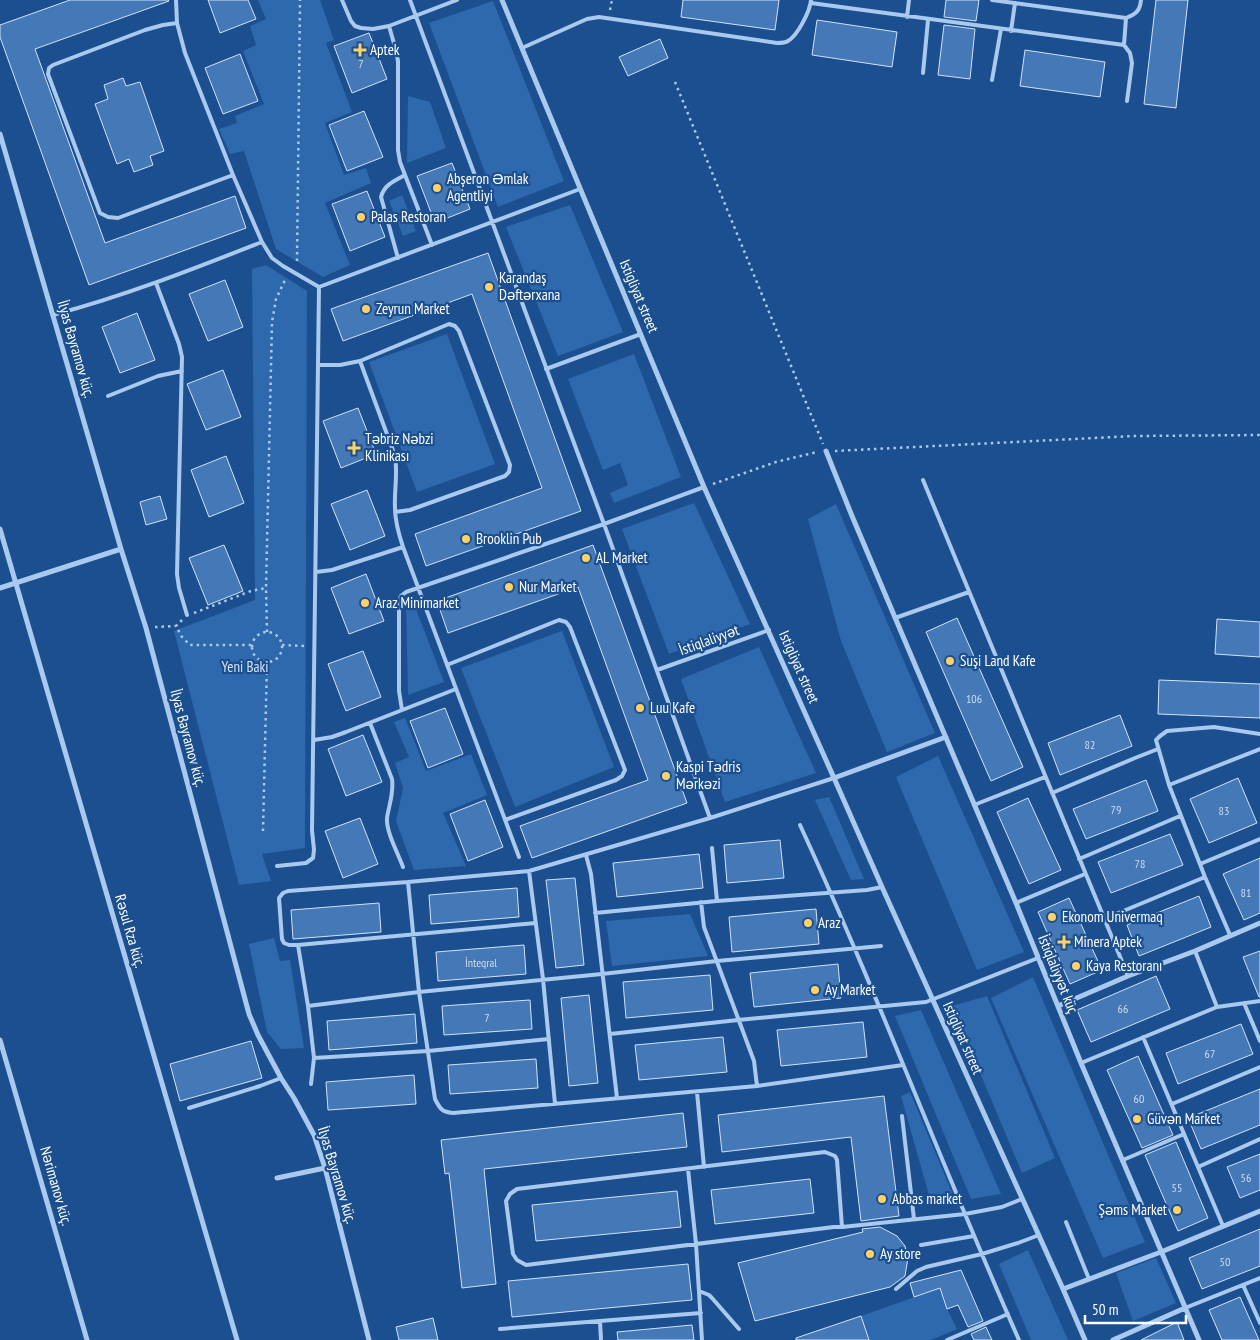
<svg xmlns="http://www.w3.org/2000/svg" width="1260" height="1340" font-family="'PT Sans Narrow',sans-serif">
	<rect width="100%" height="100%" fill="#1b4f8f"/>
	<path fill="#2e69ad" d="M258,0H320L334,40L326,43L352,112L325,123L344,175L366,168L371,183L325,203L350,265L323,277L276,249L244,151L230,154L219,129L237,123L235,116L264,104L243,51L256,45L250,26L266,19Z
		M493,1L564,181L498,207L429,23Z
		M408,96L430,102L446,148L407,163Z
		M402,195L416,231L403,236L389,201Z
		M570,205L623,332L558,356L506,227Z
		M266,265L307,291L305,848L262,854L271,881L239,885L174,631L255,600L252,269Z
		M447,334L495,464L417,492L369,362Z
		M634,354L681,477L614,503L610,493L628,485L620,463L603,470L568,379Z
		M694,503L750,624L669,654L622,529Z
		M836,504L935,733L887,752L841,641L808,519Z
		M414,604L444,682L408,695L406,606Z
		M562,631L614,767L515,807L461,668Z
		M759,647L816,773L725,802L681,679Z
		M405,718L426,771L471,754L487,795L443,813L466,866L414,870L396,821L403,788L395,763L409,757L394,722Z
		M938,756L1024,952L977,970L896,777Z
		M829,797L864,879L851,880L815,800Z
		M690,914L708,956L612,966L606,921Z
		M274,938L280,961L290,960L304,1048L281,1049L267,1032L249,944Z
		M1033,977L1145,1242L1103,1258L991,998Z
		M987,996L1055,1158L1022,1173L952,1006Z
		M921,1010L1001,1194L971,1199L895,1016Z
		M910,1092L956,1202L932,1206L901,1096Z
		M1028,1250L1068,1340H1031L999,1264Z
		M1156,1258L1176,1303L1133,1321L1116,1273Z
		M940,1288L947,1309L957,1329L931,1340H869L861,1316Z"/>
	<path fill="#4478b7" stroke="#cfe3fa" d="M70,0H168L169,1L35,49L105,243L235,196L246,228L89,285L0,37V25Z
		M208,0H248L256,19L220,33Z
		M683,0H779L775,30L681,17Z
		M946,0H979L976,21L944,17Z
		M1156,0H1188L1176,108L1144,104Z
		M817,20L897,32L892,67L812,55Z
		M944,25L975,29L970,79L938,75Z
		M369,33L387,79L352,93L334,46Z
		M660,39L668,58L628,76L619,57Z
		M1025,50L1105,62L1100,97L1020,86Z
		M240,54L258,101L223,114L205,68Z
		M123,78L126,86L140,82L164,151L150,156L153,165L134,172L129,159L117,164L95,104L108,99L104,85Z
		M364,111L383,157L347,171L329,125Z
		M452,163L470,209L435,223L417,176Z
		M367,191L385,237L350,251L332,204Z
		M488,253L581,511L426,566L415,534L542,488L472,294L343,341L331,309Z
		M225,280L243,327L208,341L189,294Z
		M137,313L155,360L120,373L102,327Z
		M223,370L241,417L206,430L187,384Z
		M358,408L376,454L341,468L323,421Z
		M226,456L244,503L209,517L191,470Z
		M367,490L385,536L350,550L331,504Z
		M160,496L167,519L146,525L140,502Z
		M224,545L243,591L208,605L189,558Z
		M593,545L687,803L532,858L520,826L648,780L578,587L448,633L437,601Z
		M366,574L384,621L349,634L331,588Z
		M957,618L1023,767L991,781L926,632Z
		M1217,619L1260,622V657L1215,654Z
		M363,651L381,697L346,711L328,664Z
		M1159,680L1260,684V718L1158,714Z
		M445,708L463,754L428,768L410,721Z
		M1120,715L1132,746L1060,775L1048,743Z
		M363,735L382,782L346,796L328,749Z
		M1238,778L1257,823L1209,843L1190,799Z
		M1146,780L1158,811L1086,839L1073,809Z
		M1028,798L1061,870L1029,884L997,812Z
		M485,800L503,847L468,861L450,814Z
		M360,818L378,864L343,878L325,831Z
		M1170,834L1183,865L1111,893L1098,862Z
		M780,840L784,878L727,883L724,845Z
		M699,854L703,888L617,897L613,863Z
		M1260,858V913L1244,920L1223,874Z
		M575,878L584,965L556,968L546,880Z
		M517,888L519,917L431,924L429,895Z
		M1199,896L1211,927L1139,956L1127,925Z
		M1069,898L1102,970L1070,984L1038,912Z
		M379,903L381,932L293,939L291,910Z
		M816,909L819,944L732,952L729,917Z
		M524,945L526,974L438,981L436,952Z
		M1260,951V997H1259L1243,957Z
		M838,964L841,998L754,1007L750,973Z
		M710,975L713,1010L626,1018L623,982Z
		M1156,976L1170,1009L1091,1042L1077,1010Z
		M589,995L598,1083L569,1086L561,998Z
		M530,1000L532,1029L444,1035L442,1006Z
		M415,1014L417,1043L329,1050L327,1021Z
		M863,1022L867,1057L781,1066L777,1030Z
		M1241,1024L1253,1054L1178,1084L1166,1053Z
		M723,1037L727,1072L639,1080L635,1045Z
		M251,1041L262,1078L180,1101L170,1064Z
		M1138,1056L1173,1135L1142,1148L1107,1070Z
		M536,1059L538,1088L450,1094L448,1065Z
		M414,1075L416,1104L328,1110L326,1082Z
		M1260,1089V1125L1201,1149L1188,1118Z
		M884,1096L899,1216L861,1221L851,1137L722,1152L718,1115Z
		M683,1113L687,1147L484,1169L496,1284L462,1288L449,1173L445,1174L441,1140Z
		M1176,1142L1208,1218L1178,1231L1145,1155Z
		M1260,1154V1190L1240,1198L1227,1167Z
		M810,1179L814,1213L715,1224L711,1190Z
		M677,1191L681,1227L536,1241L532,1205Z
		M880,1227L897,1236L905,1246L908,1258L905,1276L890,1287L755,1321L738,1263L863,1232L862,1229Z
		M1260,1229V1266L1202,1289L1189,1258Z
		M688,1264L692,1300L512,1317L508,1281Z
		M961,1270L983,1321L968,1327L958,1305L947,1309L940,1288L914,1297L910,1283Z
		M1240,1297L1259,1340H1222L1209,1310Z
		M861,1316L869,1340H796V1338Z
		M433,1318L438,1340H399L396,1327Z
		M1177,1322L1184,1340H1141Z
		M692,1325L694,1340H618L617,1332Z
		M986,1327L992,1340H974L971,1334Z"/>
	<g fill="none" stroke-linecap="round" stroke-linejoin="round">
		<path stroke="#a9c9ee" stroke-width="2.5" stroke-dasharray="2.5 4" stroke-linecap="butt" d="M610,10L612,0
			M675,82L823,444
			M297,261L300,0
			M835,451L1134,436L1260,435
			M713,484L776,462L817,452
			M194,613L251,591L266,588
			M182,620L176,626L182,637L190,645H252
			M155,627L176,626
			M252 647a15 15 0 1 1 30 0a15 15 0 1 1-30 0Z
			M267,632L266,588L272,322L276,299L286,278
			M282,645L306,646
			M263,831L267,662"/>
		<path stroke="#a9c9ee" stroke-width="4" d="M342,0L351,21L355,26L361,28L373,29L389,26L457,0
			M410,0L604,524L710,818
			M992,0L1126,18
			M811,3L1124,45
			M907,17L909,0
			M177,23L163,25L145,30L53,65L49,68L48,74L100,213L108,217L118,218L233,175
			M389,26L395,47L398,61V150L400,162L432,245
			M1011,31L1015,3
			M522,48L587,19L599,17L777,43C781,43 785,43 788,41C798,35 810,11 811,0
			M923,73L928,20
			M992,80L1001,29
			M1127,101L1132,63L1130,53L1124,45L1126,18C1136,14 1140,11 1141,0
			M262,242L272,258L283,266L319,287
			M398,258L381,197C384,185 394,181 405,175
			M156,283L179,344L182,357L177,574L179,588L187,615
			M319,287L580,189
			M53,315C125,296 193,269 262,242L233,175L185,53L177,23L176,0
			M360,361L395,456C398,474 394,491 395,508C395,522 399,535 403,547L519,857
			M318,365H340L360,361L449,324L455,326L459,331L510,465L509,472L505,476L410,510L395,512
			M546,369L641,334
			M108,396L158,376L182,371
			M923,480L1128,976
			M316,572L332,570L403,547
			M895,618L969,592
			M447,665L559,620L566,622L570,627L625,770L622,776L616,780L505,820
			M657,670L769,630
			M402,710L399,691V602L401,596L406,592L604,524L704,487
			M370,723L392,779C394,793 389,805 387,818C386,832 398,853 403,867
			M1260,734L1214,727L1167,731L1160,736L1156,740L1169,785L1260,749
			M314,740L332,737L346,732L456,689
			M1169,785L1205,877L1230,935
			M1052,793L1135,758L1158,749
			M974,805L1045,777
			M800,825C878,994 943,1169 1019,1340
			M712,848L717,901
			M586,855L591,874L617,1098
			M1079,859L1180,816
			M1200,864L1260,839
			M277,866L306,863L313,858L314,850L312,830L319,287
			M529,871L543,979L555,1104
			M408,882L419,992L435,1099C440,1109 442,1112 453,1113L757,1086L903,1065
			M701,902L704,927L754,1061L757,1086
			M1016,903L1085,874
			M595,913L717,901L867,890L882,887
			M1104,919L1205,877
			M298,945L536,923
			M1195,951L1217,1007
			M1244,1003L1260,1041
			M308,1006L419,992L602,974L717,961L881,946
			M610,1034L738,1020L926,1002L1038,958
			M1143,1037L1223,1226
			M314,1058L428,1051L549,1039
			M1081,1063L1217,1007L1260,1001
			M311,1084L314,1058L308,1006L298,945H289L284,943L282,939L279,898L283,893L288,891L408,882L529,871L710,818L834,778
			M697,1092L704,1167
			M1172,1104L1260,1067
			M189,1108L260,1086L281,1078
			M902,1116L914,1219
			M1123,1160L1184,1134
			M1198,1167L1260,1139
			M688,1169L696,1244L702,1340
			M1066,1222L1089,1279
			M842,1227L837,1160L835,1156L825,1152L517,1189L510,1194L506,1201L513,1254L517,1260L526,1265L834,1227H842L965,1214L1002,1207L1022,1199
			M921,1245L974,1236
			M1243,1285L1260,1323
			M896,1289L917,1271L926,1267L982,1254L1018,1243L1039,1235
			M699,1291L709,1295L712,1298L739,1329
			M1185,1308L1260,1278
			M600,1321L601,1340
			M500,1329L701,1313
			M947,1340L1008,1314"/>
		<path stroke="#a9c9ee" stroke-width="5" d="M502,0L704,487L834,778L882,887L1063,1289L1085,1340
			M0,134L121,549L146,628L249,1014L258,1035L281,1078L294,1098L314,1135L325,1168L369,1340
			M826,451L852,516L1016,903L1081,1063L1199,1340
			M0,529L237,1340
			M0,588L121,549
			M834,778L946,737
			M1058,1006L1128,976L1195,951L1260,923
			M0,1040L87,1340
			M277,1178L325,1168
			M1063,1289L1161,1252L1260,1211
			M1113,1340L1185,1308"/>
	</g>
	<g fill="#ffd166" stroke="#1b4f8f" stroke-width="2">
		<path d="M357.5 42.5h5v5h5v5h-5v5h-5v-5h-5v-5h5z"/>
		<circle cx="437" cy="188" r="5"/>
		<circle cx="361" cy="217" r="5"/>
		<circle cx="489" cy="287" r="5"/>
		<circle cx="366" cy="309" r="5"/>
		<path d="M351.5 440.5h5v5h5v5h-5v5h-5v-5h-5v-5h5z"/>
		<circle cx="466" cy="539" r="5"/>
		<circle cx="586" cy="558" r="5"/>
		<circle cx="509" cy="587" r="5"/>
		<circle cx="365" cy="603" r="5"/>
		<circle cx="950" cy="661" r="5"/>
		<circle cx="640" cy="708" r="5"/>
		<circle cx="666" cy="776" r="5"/>
		<circle cx="1052" cy="917" r="5"/>
		<circle cx="808" cy="923" r="5"/>
		<path d="M1061.5 934.5h5v5h5v5h-5v5h-5v-5h-5v-5h5z"/>
		<circle cx="1076" cy="966" r="5"/>
		<circle cx="815" cy="990" r="5"/>
		<circle cx="1137" cy="1119" r="5"/>
		<circle cx="882" cy="1199" r="5"/>
		<circle cx="1177" cy="1210" r="5"/>
		<circle cx="870" cy="1254" r="5"/>
	</g>
	<g text-anchor="middle" stroke-width="4.5" stroke-linejoin="round" paint-order="stroke">
		<g font-size="12" fill="#d0dded">
			<text x="361" y="68">7</text>
			<text x="974" y="703">106</text>
			<text x="1090" y="749">82</text>
			<text x="1116" y="814">79</text>
			<text x="1224" y="815">83</text>
			<text x="1140" y="868">78</text>
			<text x="1246" y="897">81</text>
			<text x="481" y="967">İnteqral</text>
			<text x="1123" y="1013">66</text>
			<text x="487" y="1022">7</text>
			<text x="1210" y="1058">67</text>
			<text x="1139" y="1103">60</text>
			<text x="1246" y="1182">56</text>
			<text x="1177" y="1192">55</text>
			<text x="1225" y="1266">50</text>
		</g>
		<g font-size="15" fill="#fff" stroke="#1b4f8f" text-anchor="start">
			<text x="370" y="55">Aptek</text>
			<text x="447" y="184">Abşeron Əmlak<tspan x="447" dy="17">Agentliyi</tspan></text>
			<text x="371" y="222">Palas Restoran</text>
			<text x="499" y="283">Karandaş<tspan x="499" dy="17">Dəftərxana</tspan></text>
			<text x="376" y="314">Zeyrun Market</text>
			<text x="365" y="444">Təbriz Nəbzi<tspan x="365" dy="17">Klinikası</tspan></text>
			<text x="476" y="544">Brooklin Pub</text>
			<text x="596" y="563">AL Market</text>
			<text x="519" y="592">Nur Market</text>
			<text x="375" y="608">Araz Minimarket</text>
			<text x="960" y="666">Suşi Land Kafe</text>
			<text x="650" y="713">Luu Kafe</text>
			<text x="676" y="772">Kaspi Tədris<tspan x="676" dy="17">Mərkəzi</tspan></text>
			<text x="1062" y="922">Ekonom Univermaq</text>
			<text x="818" y="928">Araz</text>
			<text x="1074" y="947">Minera Aptek</text>
			<text x="1086" y="971">Kaya Restoranı</text>
			<text x="825" y="995">Ay Market</text>
			<text x="1147" y="1124">Güvən Market</text>
			<text x="892" y="1204">Abbas market</text>
			<text x="1167" y="1215" text-anchor="end">Şəms Market</text>
			<text x="880" y="1259">Ay store</text>
		</g>
		<g font-size="15" fill="#fff" stroke="#1b4f8f">
			<text transform="translate(639 296) rotate(67)" y="5">Istigliyat street</text>
			<text transform="translate(76 349) rotate(74)" y="5">İlyas Bayramov küç.</text>
			<text transform="translate(709 640) rotate(-20)" y="5">İstiqlaliyyət</text>
			<text transform="translate(799 667) rotate(66)" y="5">Istigliyat street</text>
			<text transform="translate(188 738) rotate(75)" y="5">İlyas Bayramov küç.</text>
			<text transform="translate(130 931) rotate(74)" y="5">Rəsul Rza küç.</text>
			<text transform="translate(1058 974) rotate(68)" y="5">İstiqlaliyyət küç</text>
			<text transform="translate(963 1038) rotate(66)" y="5">Istigliyat street</text>
			<text transform="translate(337 1175) rotate(73)" y="5">İlyas Bayramov küç.</text>
			<text transform="translate(56 1186) rotate(74)" y="5">Nərimanov küç.</text>
		</g>
		<g font-size="15" fill="#cfe3fa" stroke="#1b4f8f">
			<text x="245" y="672">Yeni Baki</text>
		</g>
	</g>
	<path d="M1085 1315v8h101v-8" fill="none" stroke="#ffffff" stroke-width="2.5"/>
	<text x="1092" y="1315" font-size="15" fill="#ffffff" stroke="#1b4f8f" stroke-width="4" paint-order="stroke">50 m</text>
</svg>
